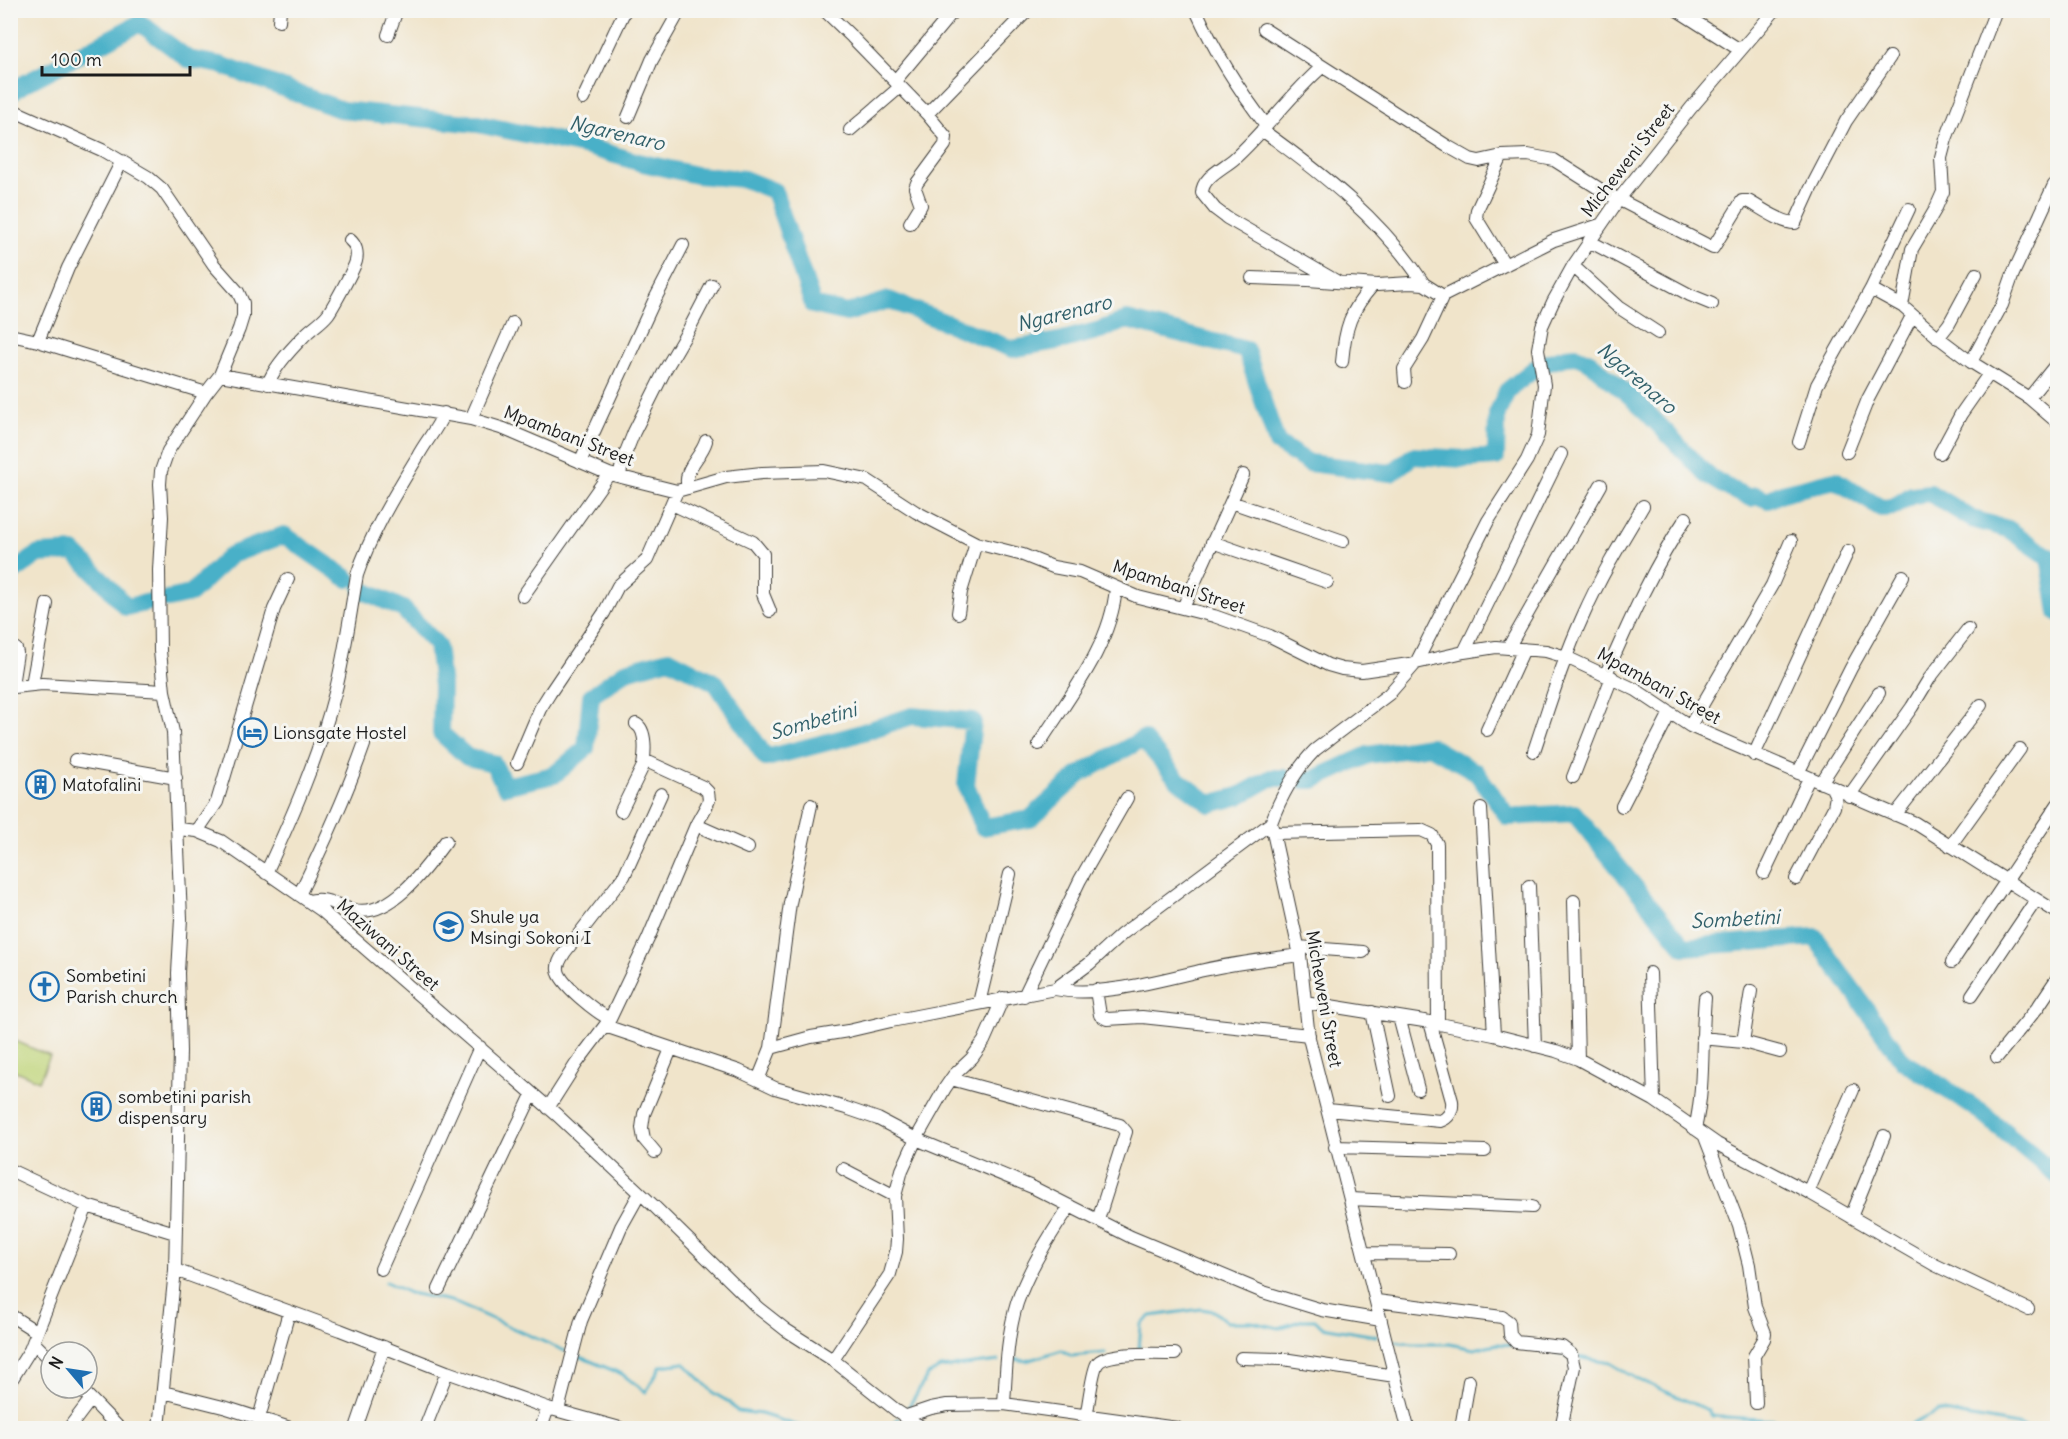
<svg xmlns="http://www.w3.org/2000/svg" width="2068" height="1439" font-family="Delius,sans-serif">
	<rect width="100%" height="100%" fill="#f6f6f2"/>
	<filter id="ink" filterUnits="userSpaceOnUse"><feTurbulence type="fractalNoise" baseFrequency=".0167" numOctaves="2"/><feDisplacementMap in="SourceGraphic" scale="12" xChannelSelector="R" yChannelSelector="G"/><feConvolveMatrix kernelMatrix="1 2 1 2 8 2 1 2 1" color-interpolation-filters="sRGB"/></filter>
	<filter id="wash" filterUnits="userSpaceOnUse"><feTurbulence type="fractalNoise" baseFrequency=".008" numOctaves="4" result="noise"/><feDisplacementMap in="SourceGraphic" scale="24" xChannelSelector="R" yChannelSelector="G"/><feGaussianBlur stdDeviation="1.35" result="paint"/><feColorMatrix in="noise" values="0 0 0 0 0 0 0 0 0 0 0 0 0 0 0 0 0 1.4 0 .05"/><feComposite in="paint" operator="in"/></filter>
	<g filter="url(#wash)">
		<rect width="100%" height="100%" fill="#f0e4ca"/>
		<path fill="#bfd478" stroke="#6e784a" stroke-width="1.5" d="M11,1039L50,1056L39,1081L11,1069Z"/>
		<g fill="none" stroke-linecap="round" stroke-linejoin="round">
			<path stroke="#49b0c8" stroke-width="3" d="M386,1282L409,1293L451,1301L565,1351
				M1395,1341L1412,1344H1449L1474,1349L1496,1344L1515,1345
				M1139,1349L1141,1325L1151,1316L1201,1309L1214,1311L1227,1322H1252L1279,1328L1303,1320H1315L1322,1327L1376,1336
				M1554,1351L1567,1356
				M578,1356L622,1374L646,1392L661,1366L684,1363L715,1394L729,1402L737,1411L761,1414L805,1428
				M1577,1357L1610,1363L1637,1379L1708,1410L1712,1416L1772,1420L1791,1424L1851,1423L1901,1428
				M1014,1359L1026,1361L1062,1350L1071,1356L1105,1353
				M906,1411L928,1375L940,1368L999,1361
				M888,1428L899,1418
				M1905,1428L1938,1411L2017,1425L2026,1428"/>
			<path stroke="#49b0c8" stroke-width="18" d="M10,94L22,85L140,23L188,59L221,65L342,110L478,124L588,147L638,162L696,175L744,179L774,191L813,305L847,313L889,300L1012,349L1063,340L1100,330L1127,320L1246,350L1277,443L1309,463L1391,473L1413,456L1465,459L1496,457L1497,414L1507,391L1538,366L1565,357L1576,356L1590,362L1638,403L1707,475L1732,490L1751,498L1756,495L1768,500L1782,493L1835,480L1881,508L1894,507L1912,495L1930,493L1972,519L2008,529L2049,557L2058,613
				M10,574L39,554L74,552L105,583L126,607L150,602
				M362,590L403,609L437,645L442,686L441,733L467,757L493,763L505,786L554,775L586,748L591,696L626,671L669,659L716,683L766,758L851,736L912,716L973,721L966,785L983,827L1030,819L1080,774L1143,739L1178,780L1210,804L1239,796L1271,778H1284
				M168,599L190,594L231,555L284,535L348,579
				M1303,780H1313L1368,755L1430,746L1476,772L1508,817L1574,813L1684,947L1815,937L1903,1061L1981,1112L2058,1176"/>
		</g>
	</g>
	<g filter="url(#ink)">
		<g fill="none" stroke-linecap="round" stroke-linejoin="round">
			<defs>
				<path id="street" d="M824,10L852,37L927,114L946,137L945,145L917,183L915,188L921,205L910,223
					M1196,10C1215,52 1238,89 1266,125
					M1677,10L1740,50
					M279,21L280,10
					M1264,29L1447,146L1470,159L1479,161L1502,156L1528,155L1554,160L1606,193L1713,248L1742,201H1748C1761,208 1781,223 1795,223L1810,190L1846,121L1890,57
					M388,35L397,10
					M1322,67C1290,95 1266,130 1235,158C1224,168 1202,177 1202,193L1215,209L1227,218L1338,282
					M895,81L950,15
					M583,99L625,10
					M10,109L102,150L148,177L162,189L214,265L238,292L243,303V316L239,329L220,375L206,393L168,451L161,471L160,484L162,517L159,570L160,651L164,691L173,732L181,918L178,973L180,1051L175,1270L159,1428
					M927,114L1028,10
					M628,117L652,60L680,10
					M850,130L900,87
					M1262,130C1323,174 1382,220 1424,284
					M1502,156L1477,210L1476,218L1505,265
					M1589,241L1690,295L1712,304
					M1573,266L1618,307L1658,333
					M1252,278L1308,280L1377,285L1410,283L1424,284L1443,296
					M1871,289L1902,306L1939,338L1971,362L2029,398L2058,423
					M1902,306L1912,249L1935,210L1943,192L1941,158L1946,139L1996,10
					M10,335L38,341L206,393
					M1938,338L1949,324L1976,274
					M38,341L68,268L122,161
					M1342,362C1345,328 1350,311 1373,285
					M1971,362L2002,305L2013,274L2054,185
					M220,375L471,419L504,429L609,474L677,491L726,477L762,473L824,471L867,480L916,512L976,543L1023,555L1053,567L1080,572L1138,597L1214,616L1270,636L1328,665L1342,669L1362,671L1416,663L1464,652L1496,647L1546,651L1566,657L1636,690L1690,726L1915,823L2058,913
					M1405,382L1404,369L1423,339L1443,296L1554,240L1600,225
					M268,384C274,367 292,348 304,336C311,328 321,323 328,314C333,307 355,267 356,261C358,253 356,245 350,240
					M2029,398L2058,362
					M471,419L513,323
					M1799,442L1817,385L1871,289L1909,209
					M1847,452L1868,399L1912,316
					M1940,453L1961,414L1989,374
					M580,462L654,301L683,245
					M620,476L622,462L634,432L665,370L689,329L712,285
					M688,488C682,469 701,458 706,441
					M1231,502L1343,541
					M672,504L753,542L763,554V594L770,611
					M1212,542L1327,582
					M523,596L609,474
					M1183,608L1243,475
					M958,613L961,592L976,543
					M10,645L16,649L17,653L12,685L14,687L42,684L164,691
					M1508,648L1601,485
					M1464,652L1561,454
					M1606,674C1630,620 1653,567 1686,518
					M32,684L47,604
					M1690,726L1772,585L1791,541
					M1487,730L1524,649
					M1039,744C1070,695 1111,646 1116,588
					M1534,751C1549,706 1563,660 1583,616C1600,577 1622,541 1643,506
					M1754,755L1848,551
					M75,760L176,778
					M517,763L540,709L550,693L604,613L618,586L647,560L677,491
					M1798,773L1851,668L1903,576
					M1573,777L1612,677
					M1821,783L1879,693
					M1849,796L1912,707L1929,679L1968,629
					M1622,806L1670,713
					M1481,809L1494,1035
					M621,811L643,766C645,754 647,730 636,724
					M1895,815L1981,705
					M696,825L748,848
					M178,829L197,831L221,841L321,910L557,1115L655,1207L758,1308L786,1330L833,1360L897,1411L923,1428
					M197,831L217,802L274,609L288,579
					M1273,833L1421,830L1432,835L1437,844L1438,1025
					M1950,846L2020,749
					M266,873C293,815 319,755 335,693C345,654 350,614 357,575C371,533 395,494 418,456C426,441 437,429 444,413
					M1764,873L1809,778
					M1796,879L1834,807L1836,796L1832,788
					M1529,886L1535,1046
					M299,895C323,846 346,796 364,745
					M309,901C325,896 339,907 354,910C391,918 426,868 446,841
					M1574,901L1578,1059
					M1298,947L1363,952
					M1952,962L2058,804
					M1650,973L1654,1100
					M1055,989C1099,998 1160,980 1204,970C1235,963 1268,959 1300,955
					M1096,990L1100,1015L1107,1019L1142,1017L1309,1035
					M1972,995L2036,900
					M1024,996L1080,880L1127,798
					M1305,1002L1430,1022L1494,1035L1556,1051L1578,1059L1654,1100L1717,1144L1808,1192L1935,1265L2028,1309
					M979,1003L1010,874
					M1372,1012L1390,1096
					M1399,1017L1418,1089
					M610,1019C597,1013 560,984 558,970C557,963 562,957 565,952L624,876L661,794
					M605,1026L739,1071L775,1088L846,1108L878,1119L916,1139L1032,1187L1131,1237L1263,1292L1322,1310L1381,1320
					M1702,1038L1743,1042L1780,1052
					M1743,1042L1751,991
					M771,1048L811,1037L848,1031L891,1021L1055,989L1089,964L1122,934L1271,823
					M1997,1057L2038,1007L2058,977
					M951,1079L1120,1125L1126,1132L1098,1220
					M758,1080L771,1048L790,903L811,805
					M548,1108L576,1064L610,1019L648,939L696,825L706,807L709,800L708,792L703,787L644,760
					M1328,1110L1440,1121C1449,1118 1453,1111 1452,1101L1430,1022
					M1695,1129C1705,1086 1701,1042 1705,998
					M1705,1137L1739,1225L1749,1265L1755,1307L1765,1333L1764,1339L1754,1356L1756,1403
					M1335,1147L1485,1151
					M655,1152L644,1139L642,1128L644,1114L671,1049
					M843,1169L895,1196
					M10,1170L87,1206L175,1233
					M1808,1192L1853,1090
					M1350,1199L1532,1207
					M1851,1217L1884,1136
					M1365,1253L1449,1254
					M381,1269L480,1047
					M175,1270L340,1330L447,1372L548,1408L620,1428
					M439,1289L532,1095
					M1377,1301L1502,1317L1509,1322L1510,1335L1516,1342L1562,1347L1571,1354L1574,1367L1561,1428
					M10,1315L37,1332
					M33,1342L51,1360
					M1241,1358L1283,1359L1395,1376
					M833,1360L890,1274L896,1252L897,1239L895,1196L902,1170L916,1139L945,1088L954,1075L972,1058L984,1041L1003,998
					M10,1382L30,1350L87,1206
					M80,1388L119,1428
					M163,1392L227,1408L290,1428
					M1004,1404C1006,1371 1007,1335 1017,1303C1029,1268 1049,1236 1070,1206
					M558,1410L581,1321L621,1227L640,1193
					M904,1417L931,1408L947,1405L1004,1404L1177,1428
					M259,1418L289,1312
					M69,1428L91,1399
					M356,1428L384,1347
					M425,1428L447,1372
					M541,1428L548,1408
					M1084,1428C1088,1413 1091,1375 1097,1364C1105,1351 1159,1354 1175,1354
					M1408,1428L1309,1038L1300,955L1271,823C1280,798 1296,769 1315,750L1389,694L1416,663L1488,521L1527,460L1538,435L1544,385L1538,349L1542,326L1553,302L1573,266L1619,199L1691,108L1775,10
					M1461,1428L1469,1381"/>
			</defs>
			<use href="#street" stroke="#3c3a36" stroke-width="14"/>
			<use href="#street" stroke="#fff" stroke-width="12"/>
		</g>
	</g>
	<defs>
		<symbol id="hotel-ring" viewBox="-11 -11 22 22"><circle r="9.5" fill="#f6f6f2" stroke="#1f6fb2" stroke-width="1.5"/><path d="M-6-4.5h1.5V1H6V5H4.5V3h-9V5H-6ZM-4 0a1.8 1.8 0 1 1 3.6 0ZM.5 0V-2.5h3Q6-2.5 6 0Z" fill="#1f6fb2"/></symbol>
		<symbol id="building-ring" viewBox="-11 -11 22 22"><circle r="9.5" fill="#f6f6f2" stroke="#1f6fb2" stroke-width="1.5"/><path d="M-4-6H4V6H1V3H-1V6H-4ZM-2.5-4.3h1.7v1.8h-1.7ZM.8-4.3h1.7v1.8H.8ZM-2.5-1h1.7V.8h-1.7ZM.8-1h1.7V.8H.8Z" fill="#1f6fb2"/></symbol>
		<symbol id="school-ring" viewBox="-11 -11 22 22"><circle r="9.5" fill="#f6f6f2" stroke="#1f6fb2" stroke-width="1.5"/><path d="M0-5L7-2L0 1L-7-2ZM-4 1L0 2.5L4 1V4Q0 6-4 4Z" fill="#1f6fb2"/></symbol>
		<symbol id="church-ring" viewBox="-11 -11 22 22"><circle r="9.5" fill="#f6f6f2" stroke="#1f6fb2" stroke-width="1.5"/><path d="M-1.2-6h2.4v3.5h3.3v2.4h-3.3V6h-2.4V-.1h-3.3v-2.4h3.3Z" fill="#1f6fb2"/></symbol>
	</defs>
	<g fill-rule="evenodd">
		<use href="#hotel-ring" x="236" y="716" width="33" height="33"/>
		<use href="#building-ring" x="24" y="768" width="33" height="33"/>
		<use href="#school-ring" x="432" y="910" width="33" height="33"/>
		<use href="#church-ring" x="28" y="970" width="33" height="33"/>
		<use href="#building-ring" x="80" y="1090" width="33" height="33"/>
	</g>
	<g text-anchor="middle" stroke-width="6" stroke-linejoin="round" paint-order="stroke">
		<g font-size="18" fill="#1c1c1c" stroke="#f6f6f2">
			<text transform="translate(1628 160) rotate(-52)" y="6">Micheweni Street</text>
			<text transform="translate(569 436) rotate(21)" y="6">Mpambani Street</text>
			<text transform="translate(1179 587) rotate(18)" y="6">Mpambani Street</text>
			<text transform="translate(1659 686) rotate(29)" y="6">Mpambani Street</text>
			<text transform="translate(388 945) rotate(41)" y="6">Maziwani Street</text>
			<text transform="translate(1324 999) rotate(80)" y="6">Micheweni Street</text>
		</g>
		<g font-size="18" fill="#1c1c1c" stroke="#f6f6f2" text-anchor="start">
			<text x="273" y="739">Lionsgate Hostel</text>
			<text x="62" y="791">Matofalini</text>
			<text x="470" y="923">Shule ya<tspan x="470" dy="21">Msingi Sokoni I</tspan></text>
			<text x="66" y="982">Sombetini<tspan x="66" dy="21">Parish church</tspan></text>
			<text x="118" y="1103">sombetini parish<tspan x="118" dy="21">dispensary</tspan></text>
		</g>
		<g font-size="20" font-style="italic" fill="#305f69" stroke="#f6f6f2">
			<text transform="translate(617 133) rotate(13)" y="7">Ngarenaro</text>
			<text transform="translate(1064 313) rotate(-14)" y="7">Ngarenaro</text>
			<text transform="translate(1637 378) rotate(41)" y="7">Ngarenaro</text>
			<text transform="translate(813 721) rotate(-16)" y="7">Sombetini</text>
			<text transform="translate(1735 919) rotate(-3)" y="7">Sombetini</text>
		</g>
	</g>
	<rect width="2068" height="1439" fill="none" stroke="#f6f6f2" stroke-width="36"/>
	<g transform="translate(69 1370) rotate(299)"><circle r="28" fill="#f6f6f2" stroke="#9f9f9c" stroke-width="1.5"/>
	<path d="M0-4.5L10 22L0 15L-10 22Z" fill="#1f6fb2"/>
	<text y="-9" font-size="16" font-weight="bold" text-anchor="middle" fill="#1c1c1c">N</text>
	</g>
	<path d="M42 66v9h148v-9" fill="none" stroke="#1c1c1c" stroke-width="3"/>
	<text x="51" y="66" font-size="18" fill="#1c1c1c" stroke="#f6f6f2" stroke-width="4.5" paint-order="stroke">100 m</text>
</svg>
